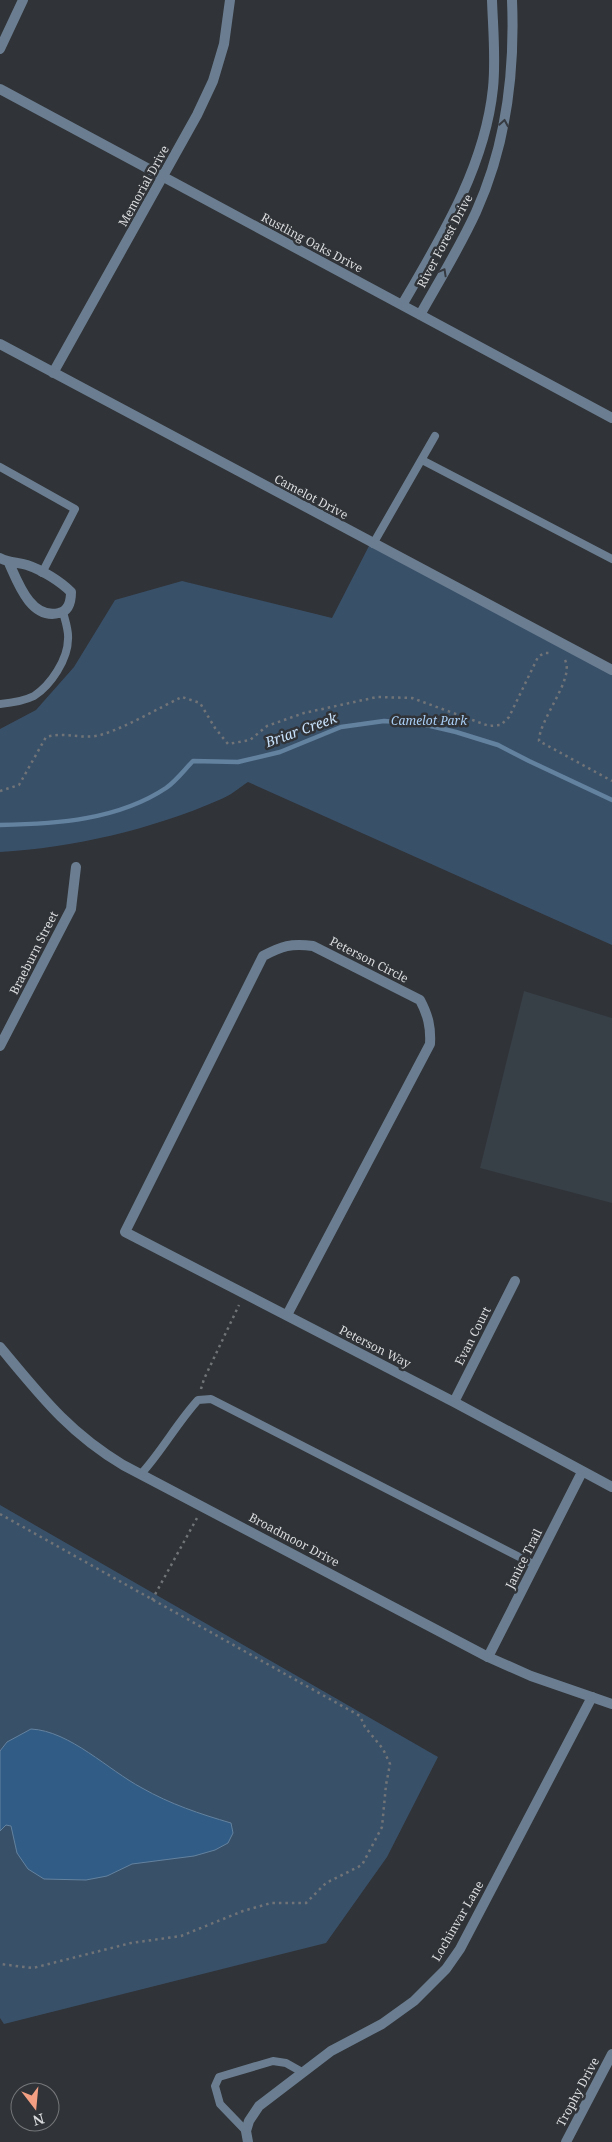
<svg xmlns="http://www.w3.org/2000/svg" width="612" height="2142" font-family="'Noto Serif',serif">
	<rect width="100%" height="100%" fill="#303337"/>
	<path fill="#373f47" d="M524,991L612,1018V1203L480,1168Z"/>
	<path fill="#395069" d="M370,544L612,672V945L248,782C239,788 230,796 219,800C153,829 72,848 0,852V729L36,710L74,667L115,600L182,581L332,618Z
		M0,1505L438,1757L387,1857L326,1943L4,2024L0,2018Z"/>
	<path fill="#315c85" stroke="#63829f" d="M31,1729C70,1731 108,1770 142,1788C170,1804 200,1814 231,1823L233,1833L228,1843L215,1850L194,1856L132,1864L107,1876L86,1880L44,1879L28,1869L17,1853L11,1826L6,1825L0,1831V1751L7,1742Z"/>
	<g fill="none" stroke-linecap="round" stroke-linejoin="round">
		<path stroke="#63829f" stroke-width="4.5" d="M0,825C56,824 118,820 166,788C176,781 185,769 193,761L238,762L280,752L341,727L384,721L422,724L456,732L498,745L529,761L612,800"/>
		<path stroke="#717477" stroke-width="2.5" stroke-dasharray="2.5 4" stroke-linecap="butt" d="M565,660C575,679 539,719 539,741L612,781
			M0,791L19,785L46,737C68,731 83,741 104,734C128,726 159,708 182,697L200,703L215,728L228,744L250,740L267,726L304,713L377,697L412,698L489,726L501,725L509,717L538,657L544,653H551
			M201,1389L204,1379L239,1305
			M0,1514L360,1716L365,1727L383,1749L390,1764L386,1785L382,1827L362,1865L326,1883L306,1903H271L243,1911L181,1936L131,1943L33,1968L0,1964
			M152,1600L197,1518"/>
		<path stroke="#6b7e91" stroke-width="8" d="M422,460L612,559
			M0,467L75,509L42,573
			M373,544L435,436
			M0,704C11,703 24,701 34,696C51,685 68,659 68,639C69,631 65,620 63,612
			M141,1474C162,1451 177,1423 198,1400L211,1399L535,1565
			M246,2131L220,2104L215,2086L219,2077L273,2061L286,2063L302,2072"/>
		<path stroke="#6b7e91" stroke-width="10" d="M0,49L23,0
			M0,89L612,418
			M402,305C441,238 485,167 493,88C496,59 493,29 492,0
			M420,315C439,281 460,247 476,212C506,146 515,72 512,0
			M0,344L612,670
			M53,373L197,115L213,81L224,44L230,0
			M0,558C9,563 17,562 27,565C42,570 60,581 71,592C71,601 69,611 59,613C31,620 18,583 9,563
			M0,1046L71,909L76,867
			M287,1315L430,1044C431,1027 428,1015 420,1000L313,946C291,943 282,946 263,956L125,1232L454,1402L612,1487
			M454,1402L515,1281
			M488,1657L582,1472
			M248,2142L246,2131L249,2121L259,2106L331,2051L382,2024L414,2001L446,1969L460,1949L592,1697
			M566,2142L612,2054"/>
		<path stroke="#6b7e91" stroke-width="10" d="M0,1347C40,1395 68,1432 123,1465L488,1657L531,1676L612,1704"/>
	</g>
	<defs><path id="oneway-chevron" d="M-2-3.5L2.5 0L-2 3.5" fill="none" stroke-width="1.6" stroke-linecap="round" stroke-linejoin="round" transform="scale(1.25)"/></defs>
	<g stroke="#363a40">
		<use href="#oneway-chevron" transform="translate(504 123) rotate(-80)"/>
		<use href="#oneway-chevron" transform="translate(443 272) rotate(-61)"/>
	</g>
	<g text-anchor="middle" stroke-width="5" stroke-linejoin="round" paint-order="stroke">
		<g font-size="12" fill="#d9dbdd" stroke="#303337">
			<text transform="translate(144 186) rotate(-61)" y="4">Memorial Drive</text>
			<text transform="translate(445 241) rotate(-62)" y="4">River Forest Drive</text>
			<text transform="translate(312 243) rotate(28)" y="4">Rustling Oaks Drive</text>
			<text transform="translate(311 497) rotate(28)" y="4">Camelot Drive</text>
			<text transform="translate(34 953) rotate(-63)" y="4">Braeburn Street</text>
			<text transform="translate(369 960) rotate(27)" y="4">Peterson Circle</text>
			<text transform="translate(473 1336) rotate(-63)" y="4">Evan Court</text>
			<text transform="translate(375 1347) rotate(27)" y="4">Peterson Way</text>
			<text transform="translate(294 1540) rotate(28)" y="4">Broadmoor Drive</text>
			<text transform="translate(524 1559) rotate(-63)" y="4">Janice Trail</text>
			<text transform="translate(458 1921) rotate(-60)" y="4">Lochinvar Lane</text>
			<text transform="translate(578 2092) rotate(-62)" y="4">Trophy Drive</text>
		</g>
		<g font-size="12" font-style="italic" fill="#aacff6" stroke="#303337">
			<text x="429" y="725">Camelot Park</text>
		</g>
		<g font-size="14" font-style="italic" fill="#c8e1fb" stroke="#303337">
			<text transform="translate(301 730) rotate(-20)" y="5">Briar Creek</text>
		</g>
	</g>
	<g transform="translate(35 2107) rotate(164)"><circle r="24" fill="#303337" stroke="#747679"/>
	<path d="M0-4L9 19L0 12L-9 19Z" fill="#f39f83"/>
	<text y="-8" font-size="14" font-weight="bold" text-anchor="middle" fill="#d9dbdd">N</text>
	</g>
</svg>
